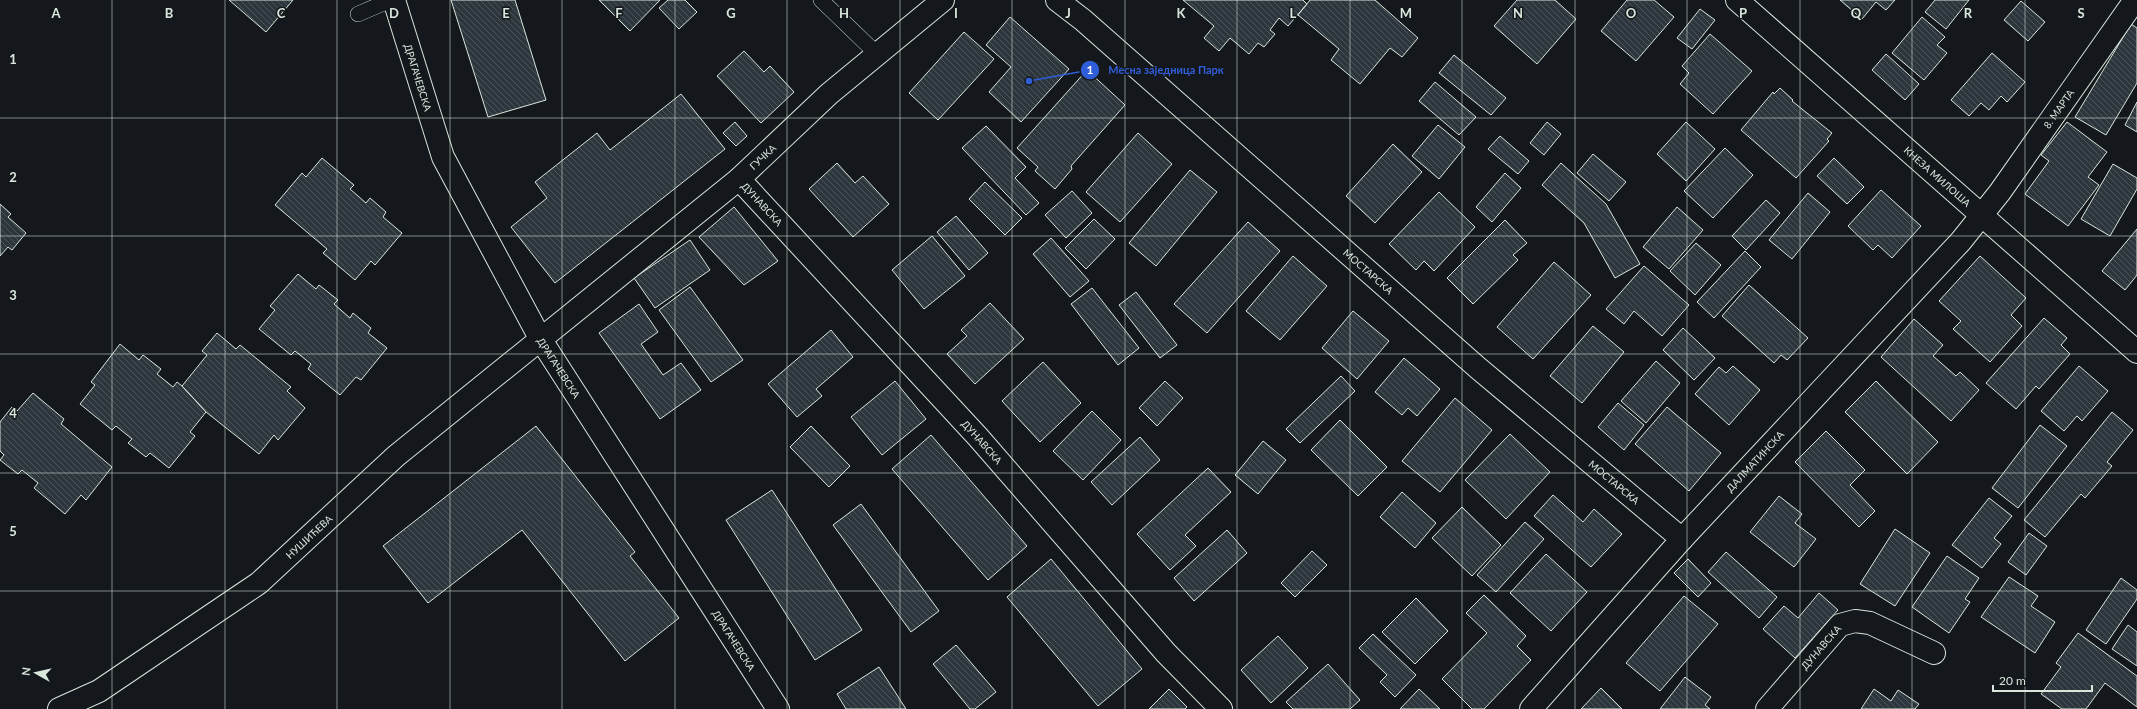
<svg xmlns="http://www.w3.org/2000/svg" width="2137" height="709" font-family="Lato,sans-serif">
	<defs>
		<pattern id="building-back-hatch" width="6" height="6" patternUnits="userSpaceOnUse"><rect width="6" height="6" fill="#2c363c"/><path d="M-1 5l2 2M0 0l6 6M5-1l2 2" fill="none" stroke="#4a5358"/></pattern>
	</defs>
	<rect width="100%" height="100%" fill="#14181c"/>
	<path fill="url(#building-back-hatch)" stroke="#d8e6dc" d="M229,0H293L266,32Z
		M451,0H515L546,100L488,117Z
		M599,0H660L630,31Z
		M668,0H685L697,12L679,29L659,8Z
		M1183,0H1303L1307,4L1288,26L1279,18L1270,30L1275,34L1264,47L1258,43L1249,54L1230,38L1219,51L1204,38L1214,26Z
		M1310,0H1375L1418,38L1402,57L1390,48L1360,84L1331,60L1339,49L1298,15Z
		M1517,0H1555L1576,19L1537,64L1494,26Z
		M1627,0H1654L1674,17L1636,61L1601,31Z
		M1840,0H1895L1886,10L1876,2L1862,19Z
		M1935,0H1969L1946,29L1925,12Z
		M2021,1L2045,22L2028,41L2004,20Z
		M1700,9L1715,20L1692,49L1677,38Z
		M1010,17L1069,69L1021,122L989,92L1011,67L986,45Z
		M1922,17L1945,37L1937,45L1947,53L1924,80L1892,53Z
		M2131,24L2137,28V83L2106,135L2075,117Z
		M964,32L994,59L938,120L909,93Z
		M1710,34L1752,71L1713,114L1680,84L1689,73L1682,66Z
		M744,51L764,72L770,66L794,92L761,123L717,76Z
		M1992,53L2025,82L2007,102L2001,96L1989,110L1981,103L1969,116L1951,100Z
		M1886,54L1919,84L1905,100L1872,70Z
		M1454,55L1506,98L1491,115L1439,73Z
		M1087,70L1125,105L1071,166L1072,169L1055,189L1035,171L1038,167L1017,148Z
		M1435,82L1476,117L1459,135L1419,101Z
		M1780,88L1793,100L1792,101L1832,133L1827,139L1829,141L1796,178L1741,130L1773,92L1774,94Z
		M681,94L725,149L555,283L511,227L547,198L535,182L597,133L610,150Z
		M2137,102V132L2125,125Z
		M735,122L747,136L736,146L723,133Z
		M1547,122L1561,134L1544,155L1530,143Z
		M1686,122L1715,149L1686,181L1657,154Z
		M2067,122L2107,152L2088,177L2099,185L2068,226L2025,194L2049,161L2041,155Z
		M1438,125L1465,147L1439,179L1412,156Z
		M986,126L1026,167L1015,178L1039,203L1026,215L962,148Z
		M1138,133L1172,164L1120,222L1086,192Z
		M1500,136L1529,161L1518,174L1488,149Z
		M1393,144L1422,172L1375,223L1346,196Z
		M1725,148L1753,175L1713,218L1684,191Z
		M1593,154L1626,182L1609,201L1577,173Z
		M322,158L354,185L350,189L366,203L370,198L386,212L383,217L402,233L375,265L371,261L355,280L323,253L327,249L275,205L302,173L306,177Z
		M1834,158L1864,187L1847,204L1817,176Z
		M837,163L855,183L863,176L889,204L853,237L809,189Z
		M1561,163L1606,204L1640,264L1615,278L1584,223L1542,185Z
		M2113,164L2137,178V189L2110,236L2081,219Z
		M1190,170L1217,192L1156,266L1129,243Z
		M1505,173L1521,188L1492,222L1476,207Z
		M985,182L1022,218L1005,235L969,199Z
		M1881,190L1921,226L1892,258L1878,245L1873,250L1848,226Z
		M1072,191L1092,213L1066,238L1045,215Z
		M1439,192L1475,227L1434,271L1424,261L1416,270L1389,244Z
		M1808,193L1830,212L1792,259L1769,240Z
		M1766,200L1780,213L1746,250L1732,236Z
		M0,204L11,214L8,217L26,233L12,250L8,247L0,256Z
		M734,207L778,261L744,285L699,237Z
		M1677,207L1703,230L1669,269L1643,247Z
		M956,216L988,253L969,270L937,232Z
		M1094,219L1115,239L1086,269L1065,248Z
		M1505,220L1527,243L1513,255L1518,260L1473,304L1447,278Z
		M1248,222L1280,251L1207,333L1174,304Z
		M2137,229V275L2125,290L2102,271Z
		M932,236L965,276L924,309L892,270Z
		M1051,238L1089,281L1070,297L1033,254Z
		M690,240L710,270L655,308L634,278Z
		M1696,243L1721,265L1695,295L1670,271Z
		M1745,251L1761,267L1714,318L1697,302Z
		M1293,256L1327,286L1280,340L1246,311Z
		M1980,256L2026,298L2011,315L2022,326L1990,362L1953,329L1961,321L1939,301Z
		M1554,262L1591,295L1533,359L1497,327Z
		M1644,266L1689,305L1662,336L1634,311L1624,324L1606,309Z
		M298,274L316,289L319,285L338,300L334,304L350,318L353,313L371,328L368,333L387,348L361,380L356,377L340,395L308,369L311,364L295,351L291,355L259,329L275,310L270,306Z
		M1749,285L1808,338L1787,360L1781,355L1774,363L1722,316Z
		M690,287L743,360L711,382L659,310Z
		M1092,288L1139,348L1118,365L1071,304Z
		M1136,292L1177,345L1160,358L1119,305Z
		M990,303L1024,339L975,384L947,354L967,336L961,330Z
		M639,304L658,332L641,344L663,375L681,363L701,390L660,419L599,333Z
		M1353,311L1389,341L1357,379L1322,348Z
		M2044,318L2067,338L2061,345L2070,354L2039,389L2036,386L2016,409L1986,383Z
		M1914,319L1943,345L1933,356L1956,376L1960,372L1979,390L1951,421L1881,357Z
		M1593,326L1624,352L1582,403L1550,376Z
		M1683,328L1715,358L1694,380L1663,350Z
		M831,330L853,357L816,389L822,396L797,417L768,384Z
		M217,333L236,349L240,345L291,387L287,391L305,408L278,440L274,435L259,454L206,412L182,386L207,355L202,351Z
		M120,344L139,360L143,355L161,369L157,374L173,387L177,382L182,386L206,412L190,432L195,436L169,468L150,453L146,457L128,443L132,439L116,426L112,430L80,404L95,385L91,382Z
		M1404,358L1440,389L1417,416L1408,408L1402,415L1375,392Z
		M1656,361L1680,383L1646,423L1621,401Z
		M1043,362L1081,403L1040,442L1002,401Z
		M1733,366L1760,390L1729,425L1695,394L1719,367L1726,373Z
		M2079,366L2108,391L2082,421L2077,416L2064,431L2041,411Z
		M1341,376L1355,391L1300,443L1286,429Z
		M895,381L926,419L882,455L851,417Z
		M1165,381L1183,398L1157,426L1139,408Z
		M1876,381L1938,442L1907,474L1845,412Z
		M33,393L64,419L61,424L112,467L86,500L81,495L65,514L34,488L38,483L22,470L18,474L0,460L4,455L0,451V422L12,407L17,411Z
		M1455,398L1492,430L1440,492L1402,461Z
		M1618,403L1644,425L1624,450L1598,427Z
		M1667,407L1721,453L1689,491L1635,444Z
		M1092,411L1121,440L1083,480L1053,451Z
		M2112,412L2133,430L2107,462L2112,466L2085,498L2081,494L2045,537L2024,520Z
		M1340,420L1387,467L1358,496L1311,450Z
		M2040,425L2067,446L2018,508L1992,488Z
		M536,426L635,552L630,556L679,618L625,661L522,530L428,603L383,546Z
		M811,426L850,466L829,487L790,447Z
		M1826,431L1865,470L1850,485L1875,511L1859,527L1795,462Z
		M1510,434L1550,472L1506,519L1465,480Z
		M931,435L1027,546L988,580L892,469Z
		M1140,437L1160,460L1112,505L1091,482Z
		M1263,441L1286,460L1258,494L1235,475Z
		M1208,468L1231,492L1185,535L1196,546L1170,570L1137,534Z
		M772,490L862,630L815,660L726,520Z
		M1402,492L1436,523L1415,548L1380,517Z
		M1553,495L1583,522L1594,509L1622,534L1591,567L1534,516Z
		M1779,496L1802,514L1795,523L1816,539L1794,567L1750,532Z
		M1989,498L2012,516L1994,538L2001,544L1982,568L1952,545Z
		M861,504L939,611L911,632L833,525Z
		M1462,507L1501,545L1472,576L1432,538Z
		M1525,522L1544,539L1496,592L1477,575Z
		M1895,529L1930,553L1895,606L1860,584Z
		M1227,530L1247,553L1194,601L1174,578Z
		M2029,533L2047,546L2026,575L2008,562Z
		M1312,551L1327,565L1295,597L1281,583Z
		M1726,552L1777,597L1759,618L1708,572Z
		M1546,554L1587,592L1551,631L1510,593Z
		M1947,556L1979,578L1965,599L1970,602L1949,633L1912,607Z
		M1051,559L1142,669L1098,706L1007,597Z
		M1688,559L1711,583L1698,597L1674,573Z
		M2009,577L2038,596L2031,606L2055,622L2035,653L1981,617Z
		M2121,578L2137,590V599L2106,644L2086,630Z
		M1819,593L1838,610L1795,658L1763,629L1784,606L1798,618Z
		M1484,595L1526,636L1517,646L1531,660L1484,709H1472L1442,679L1487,633L1466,613Z
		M1684,596L1718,624L1660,691L1626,663Z
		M1416,598L1448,631L1415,664L1382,632Z
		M2128,625L2137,632V666L2112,649Z
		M2078,633L2137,676V707L2105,683L2086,709H2062L2041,694L2061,667L2056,663Z
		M1373,634L1416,675L1395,697L1380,682L1387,675L1359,648Z
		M1278,636L1308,668L1271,703L1241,670Z
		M956,645L996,692L975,709H970L933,664Z
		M1328,664L1360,700L1350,709H1293L1286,702Z
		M879,667L906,709H846L837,694Z
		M1685,677L1711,697L1705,705L1710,709H1660Z
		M1601,688L1622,709H1581Z
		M1169,689L1187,707L1185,709H1149Z
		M1419,689L1440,709H1400Z
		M1874,689L1891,701L1898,690L1919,704L1915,709H1861Z"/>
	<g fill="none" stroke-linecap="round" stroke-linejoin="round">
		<defs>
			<path id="service" d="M821,0L877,54
				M358,14L391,0"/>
			<g id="minor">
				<path id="s1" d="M394,0L443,157L541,340L778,709"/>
				<path id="s2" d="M1057,0L1083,20L1478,368L1682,539"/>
				<path id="s3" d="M739,179L978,437L1166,653L1221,709"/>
				<path id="s4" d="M59,709L99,691L259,583L396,456L739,179L829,94L943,0"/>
				<path id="s5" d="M1531,709L1682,539L1961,241L2000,192L2135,0"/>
				<path id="s6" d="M1767,709L1840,625L1855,621L1870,623L1934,653"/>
			</g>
			<g id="secondary">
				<path id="s7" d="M1737,0L2137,352"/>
			</g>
		</defs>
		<use href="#service" stroke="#d8e6dc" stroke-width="16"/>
		<use href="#minor" stroke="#d8e6dc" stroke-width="24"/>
		<use href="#secondary" stroke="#d8e6dc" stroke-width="24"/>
		<use href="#service" stroke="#14181c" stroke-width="15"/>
		<use href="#minor" stroke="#14181c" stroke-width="22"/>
		<use href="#secondary" stroke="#14181c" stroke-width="22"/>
	</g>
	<path fill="none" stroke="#d8e6dc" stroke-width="1" stroke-opacity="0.55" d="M112,0V709M225,0V709M337,0V709M450,0V709M562,0V709M675,0V709M787,0V709M900,0V709M1012,0V709M1125,0V709M1237,0V709M1350,0V709M1462,0V709M1575,0V709M1687,0V709M1800,0V709M1912,0V709M2025,0V709M0,118H2137M0,236H2137M0,354H2137M0,473H2137M0,591H2137"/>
	<g text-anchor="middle" stroke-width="3" stroke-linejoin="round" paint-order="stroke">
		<g font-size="10" fill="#d8e6dc" stroke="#14181c">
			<text dy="4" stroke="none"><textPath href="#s1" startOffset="81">ДРАГАЧЕВСКА</textPath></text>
			<text dy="4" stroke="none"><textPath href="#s5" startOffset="800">8. МАРТА</textPath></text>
			<text dy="4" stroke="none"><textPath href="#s4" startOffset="897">ГУЧКА</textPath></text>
			<text dy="4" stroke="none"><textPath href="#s7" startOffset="267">КНЕЗА МИЛОША</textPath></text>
			<text dy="4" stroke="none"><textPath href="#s3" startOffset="34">ДУНАВСКА</textPath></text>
			<text dy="4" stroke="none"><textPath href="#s2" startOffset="413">МОСТАРСКА</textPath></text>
			<text dy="4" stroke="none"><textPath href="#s1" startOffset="405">ДРАГАЧЕВСКА</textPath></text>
			<text dy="4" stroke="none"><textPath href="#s3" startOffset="358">ДУНАВСКА</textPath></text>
			<text dy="4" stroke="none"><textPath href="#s5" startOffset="334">ДАЛМАТИНСКА</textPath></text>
			<text dy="4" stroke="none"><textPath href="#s2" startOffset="737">МОСТАРСКА</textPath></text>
			<text dy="4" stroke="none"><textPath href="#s4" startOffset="305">НУШИЋЕВА</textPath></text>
			<text dy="4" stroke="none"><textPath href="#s1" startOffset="729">ДРАГАЧЕВСКА</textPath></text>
			<text dy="4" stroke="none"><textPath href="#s6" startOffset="82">ДУНАВСКА</textPath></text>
		</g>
	</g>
	<g font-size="13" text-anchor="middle" font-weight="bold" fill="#d8e6dc" stroke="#14181c" stroke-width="3" stroke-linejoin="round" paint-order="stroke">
		<text x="56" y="18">A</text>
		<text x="169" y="18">B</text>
		<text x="281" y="18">C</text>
		<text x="394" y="18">D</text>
		<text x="506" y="18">E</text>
		<text x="619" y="18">F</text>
		<text x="731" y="18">G</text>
		<text x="844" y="18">H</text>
		<text x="956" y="18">I</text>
		<text x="1068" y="18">J</text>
		<text x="1181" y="18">K</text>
		<text x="1293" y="18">L</text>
		<text x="1406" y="18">M</text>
		<text x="1518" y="18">N</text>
		<text x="1631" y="18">O</text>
		<text x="1743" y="18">P</text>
		<text x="1856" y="18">Q</text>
		<text x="1968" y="18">R</text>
		<text x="2081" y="18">S</text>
		<text x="13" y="64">1</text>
		<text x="13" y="182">2</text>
		<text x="13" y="300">3</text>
		<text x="13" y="418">4</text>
		<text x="13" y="536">5</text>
	</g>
	<path fill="none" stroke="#305dd8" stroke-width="1.5" d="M1029 81L1090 70"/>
	<g fill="#305dd8" stroke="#14181c" stroke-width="1.5">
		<circle cx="1029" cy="81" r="4"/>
		<circle cx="1090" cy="70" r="10"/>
	</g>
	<g font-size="12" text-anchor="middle" font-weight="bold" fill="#fff">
		<text x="1090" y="74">1</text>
	</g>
	<g font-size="11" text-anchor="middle" font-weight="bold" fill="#305dd8" stroke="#14181c" stroke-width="3" stroke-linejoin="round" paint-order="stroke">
		<text x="1166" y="74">Месна заједница Парк</text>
	</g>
	<g transform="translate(36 673) rotate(278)" stroke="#14181c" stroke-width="3" paint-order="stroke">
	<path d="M0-3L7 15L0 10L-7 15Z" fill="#d8e6dc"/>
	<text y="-6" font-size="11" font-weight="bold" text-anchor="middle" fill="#d8e6dc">N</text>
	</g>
	<path d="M1993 685v6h99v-6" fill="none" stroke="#d8e6dc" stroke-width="2"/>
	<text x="1999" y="685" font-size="12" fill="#d8e6dc" stroke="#14181c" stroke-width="3" paint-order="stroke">20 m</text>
</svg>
